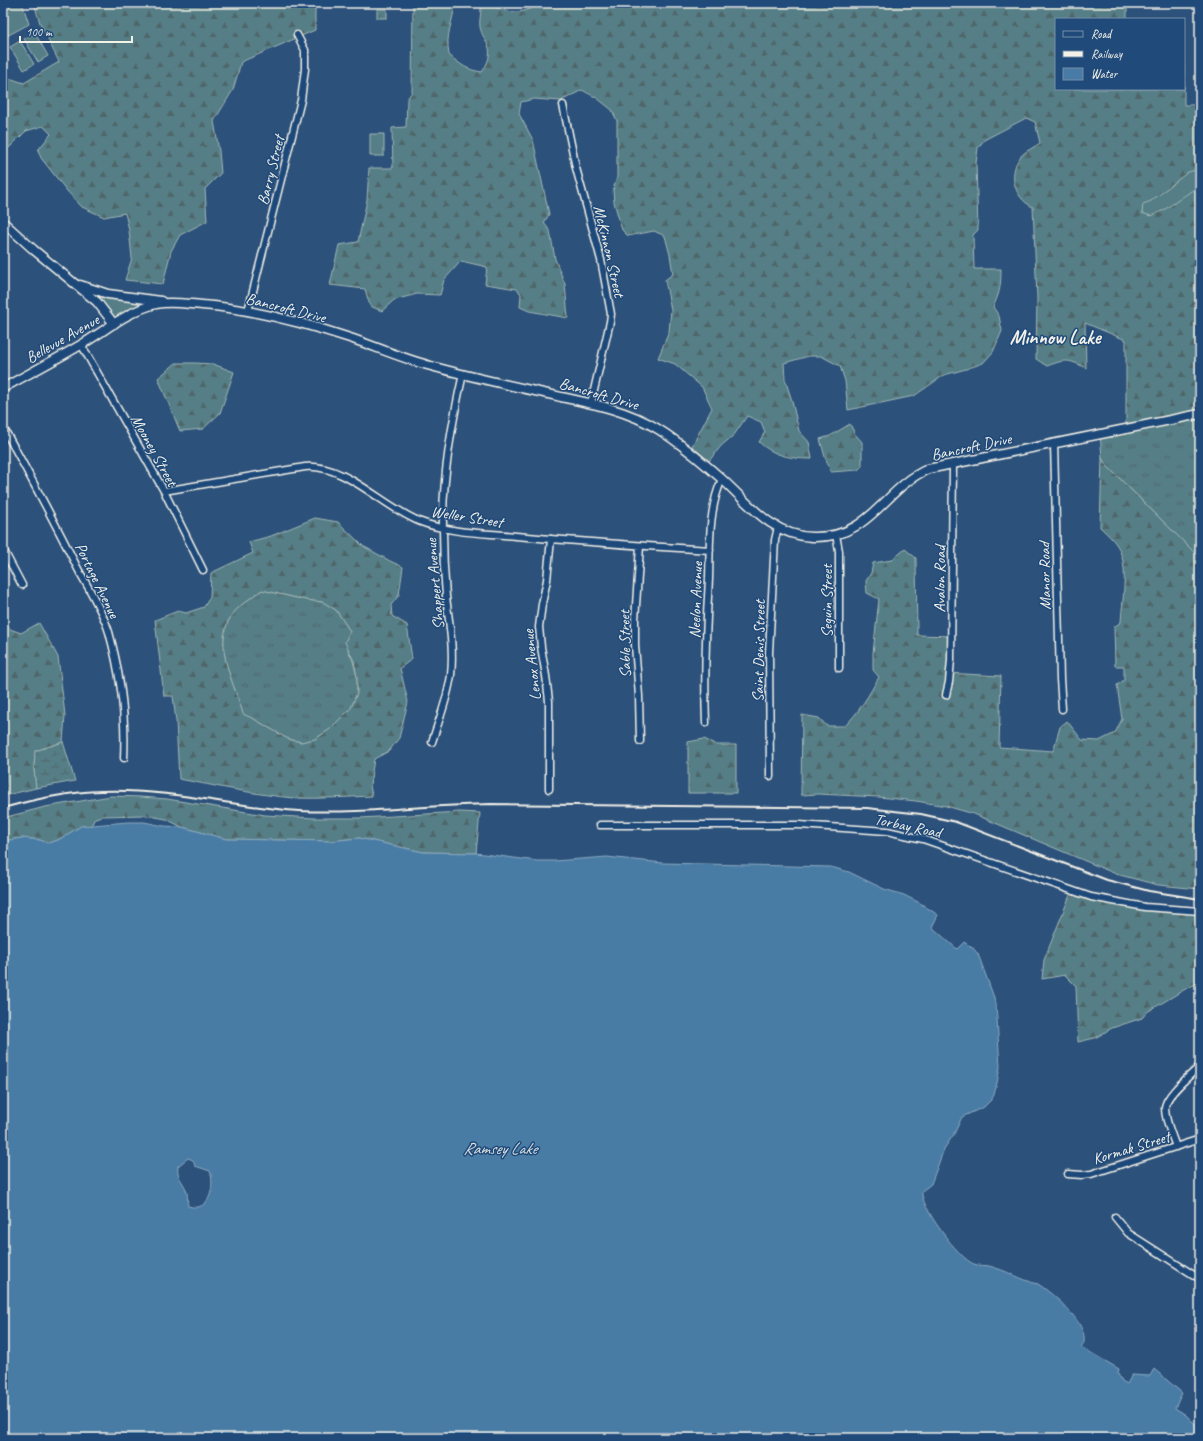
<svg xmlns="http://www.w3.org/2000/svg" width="1203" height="1441" font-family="Caveat,sans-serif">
	<defs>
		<pattern id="grass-tufts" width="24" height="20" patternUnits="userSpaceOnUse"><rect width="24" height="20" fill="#547e86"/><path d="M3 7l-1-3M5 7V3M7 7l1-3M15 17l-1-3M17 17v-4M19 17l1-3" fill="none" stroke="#4f6669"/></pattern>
		<pattern id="forest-firs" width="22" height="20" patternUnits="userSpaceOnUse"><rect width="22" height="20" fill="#547e86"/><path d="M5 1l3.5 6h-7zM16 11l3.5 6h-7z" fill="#4f6669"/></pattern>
		<pattern id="wetland-marsh" width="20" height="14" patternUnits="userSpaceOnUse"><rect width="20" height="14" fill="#547e86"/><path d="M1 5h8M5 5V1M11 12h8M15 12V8" fill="none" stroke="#4f6669"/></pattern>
	</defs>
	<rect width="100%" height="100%" fill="#2c517b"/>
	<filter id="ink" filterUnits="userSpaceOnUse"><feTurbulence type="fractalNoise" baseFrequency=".025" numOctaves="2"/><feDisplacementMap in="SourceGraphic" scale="8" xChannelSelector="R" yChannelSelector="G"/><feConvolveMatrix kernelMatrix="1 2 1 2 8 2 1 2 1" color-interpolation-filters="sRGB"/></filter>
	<g filter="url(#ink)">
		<path fill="url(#grass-tufts)" stroke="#a4b8b7" d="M377,9H387V18H377Z
			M1200,413V558L1105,464L1102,458L1100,433Z
			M262,590L306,600L323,602L336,610L350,631L348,650L353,661L357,677V693L351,708L329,730L315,739L302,742L288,739L254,719L243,715C235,683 212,648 231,616C236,608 254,595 262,590Z"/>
		<path fill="url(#forest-firs)" stroke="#a4b8b7" fill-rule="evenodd" d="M34,3H315V30L241,62L233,90L214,121L219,151L221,173L205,189L207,221L180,235L171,251L163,284L125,280L132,258L129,230L125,213L104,217L82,207L67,191L41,158L38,150L51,134L43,126L26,131L9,148L3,139V76L24,83L59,62L40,23Z
			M378,3H455C453,24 445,33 449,55C461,65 467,70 482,72C487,65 492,54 488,45C485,38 482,36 480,27C479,21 481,14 481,8C493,4 504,12 516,12C525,12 534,7 541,3H1127V19H1056V89H1184V64V105H1200V413L1126,427V340L1085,323L1086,368C1068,359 1066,359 1047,366L1036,359L1037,298L1033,207C1013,198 1007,171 1022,155C1027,150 1035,147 1040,143L1035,122L1026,118L984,140L978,148L976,163L978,230L973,235L974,269H1001C1001,285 1000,293 993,307L999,316L1002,331L993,352L983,363L966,369L944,375L914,396L848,410L845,381L840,366L821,356H809L784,363L785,379L792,401L799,431L809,442L812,459C793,459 773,456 759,442L765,432L761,422L747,416L734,435L721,446L709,461L692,446L712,408L702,387L675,364L658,358L669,332L671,310L665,280L673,274L670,255L665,236L654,231L628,236L622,230L614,202L613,190L617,177V121L612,110L597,98L582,90L561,101L534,99L521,102L519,114L533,140L549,214L544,223L550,231L555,259L565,284L568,318L529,311L520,307L521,294L517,289L485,284L487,267L461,261L444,280L440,295L417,294L394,300L382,311L370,306L365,289L330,285L339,245L358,242L367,200L369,168H393L392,128L406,127L407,99L412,92L413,4Z
			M176,363H195L213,364L234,372L220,413L203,429L180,431L158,378Z
			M850,424L855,434L862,442V466L858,470L831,472L825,457L820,439L830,436Z
			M1102,458L1105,464L1200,558V674C1196,683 1197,692 1200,701V889L1158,885L1116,874L974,814L946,806L916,801L879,797L818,794L801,795L802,715L819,718L827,726H845C859,712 869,695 879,677L873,670V653L879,599L867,593L866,581L871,573L873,563L892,560L905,549L916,558L917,635L951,636L946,673L1001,676L999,747L1053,751L1060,727L1067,721L1082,740L1099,741L1115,733L1122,719L1117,685L1124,680V666H1115L1114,627L1121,622C1122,602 1128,573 1121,554C1118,543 1108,535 1100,527Z
			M315,518L338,522L363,546L390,561L403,567L399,595L391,605L392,616L407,625L412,659L400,668L408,702L399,738L389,751L374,759L370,785L372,796C346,797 321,799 295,798C256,795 217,786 179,779L176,721L173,696H164L155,620L178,611L186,613L204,607L210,597L211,573L253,553L249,542L271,536ZM262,590L306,600L323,602L336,610L350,631L345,642L354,661L357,677V693L351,708L329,730L315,739L301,742L288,739L254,719L243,714C235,684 212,647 231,616C236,608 254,595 262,590Z
			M3,617L10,629L21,633L39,623L58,657L65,715L63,742L35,751L34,769L36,788L3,796Z
			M704,739L717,745H736V793H688V742Z
			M111,796L141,797L167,799L265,815L313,818H361L459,812L480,813L476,853L423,852L359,838L330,841L226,839L182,827L166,819L145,815L102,816L95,818L91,826H81L58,840L48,843L40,840L22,838L3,841V818L45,807Z
			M1072,890L1112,901L1200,911V982L1187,988L1147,1012L1142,1018L1112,1028L1095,1038L1078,1042L1076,986L1065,975L1042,979L1044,960Z"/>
		<path fill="url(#wetland-marsh)" stroke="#a4b8b7" d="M63,742L75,781L36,788L34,769L35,751Z"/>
		<path fill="#547e86" stroke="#a4b8b7" d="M3,3H22L29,24L3,38Z
			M35,33L48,56L38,62L24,39Z
			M20,41L34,64L24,70L10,47Z
			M370,134H384V156H370Z
			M1200,169V185L1164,210L1151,216L1142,213L1143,204L1151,201L1188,172Z
			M76,283L108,294L169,302L114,323Z"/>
		<path fill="#487ba5" stroke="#8daac0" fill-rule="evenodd" d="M128,822H144L164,826L182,827L226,839L330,841L359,838L423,852L476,853L537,861H554L607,857L663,863L831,867L849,872L884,889L904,895L920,903L938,915L932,927L957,949L964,942L973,948L978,954L996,1003L1000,1067L997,1083L994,1095L991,1100L984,1107L962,1117L954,1134L944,1149L931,1184L922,1191C919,1205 959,1259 974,1264C978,1266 984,1265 989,1266C1006,1270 1021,1280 1038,1284C1052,1293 1088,1323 1084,1342C1084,1344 1082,1345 1081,1347L1119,1369L1118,1373L1122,1381L1127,1384L1132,1375L1150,1376L1154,1369L1182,1393L1175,1408L1186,1415L1195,1424L1200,1426V1438H3V841L22,838L40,840L48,843L58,840L81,826ZM188,1158L193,1160L195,1166L210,1171C215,1187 210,1213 188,1206C187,1201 188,1198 187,1193C185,1182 176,1179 178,1166Z"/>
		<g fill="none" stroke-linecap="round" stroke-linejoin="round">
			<defs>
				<path id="street" d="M563,105L576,168L601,260L611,314L610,322L591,403
					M248,311L301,100L305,69V50L297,35
					M81,344L164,491L203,570
					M3,427C29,474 54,521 78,569C89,589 102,610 109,632C120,672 126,716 124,758
					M1054,443L1060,679L1062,709
					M164,491L305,467C347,464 382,507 421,522C450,533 485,533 516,536C581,542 645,546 710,550
					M836,535L839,551V668
					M3,549L22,585
					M946,695L949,682L951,660L953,463
					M706,723C704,675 706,627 709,579C710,546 708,510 722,479
					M640,741L639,696L635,645V620L640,546
					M432,742C439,720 448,698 451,675C454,648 449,623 446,596C444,574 443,552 443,530C442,482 452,422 463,374
					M770,776L769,652L775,540L778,527
					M549,789V701L546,676L541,647L539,627L542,604L547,580L551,539
					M600,825H799L887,831L923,839L1091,897L1145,907L1200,911
					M1176,1147C1172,1135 1165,1121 1165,1108C1165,1095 1191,1075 1200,1066
					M1068,1174L1082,1175L1091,1174L1200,1139
					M1115,1217L1128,1233L1200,1279"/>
				<path id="secondary" d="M3,222L34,250L97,302L114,324
					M80,285L108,294L161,301
					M3,388C30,373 57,359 84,343C107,329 130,310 156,304C171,301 187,304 202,305C253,309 305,323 353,339C379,348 404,359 431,366C474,378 518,387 561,397C595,404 629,411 658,429C679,442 705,464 723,480C749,504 773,536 812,537C871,539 883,489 928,469L1200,414"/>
			</defs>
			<use href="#street" stroke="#f4f1e8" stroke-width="9"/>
			<use href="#secondary" stroke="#f4f1e8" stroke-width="11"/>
			<use href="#street" stroke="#1f4a7a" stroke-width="6"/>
			<use href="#secondary" stroke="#1f4a7a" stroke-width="8"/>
			<path stroke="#f4f1e8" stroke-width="2" d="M3,808C35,799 68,792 101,791C168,788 233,807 299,811C363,814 426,805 490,804L867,808L921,814L956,822L1107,880L1149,891L1200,899"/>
		</g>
	</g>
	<g text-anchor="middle" stroke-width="3" stroke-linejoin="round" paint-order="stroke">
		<g font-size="16" fill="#f4f1e8" stroke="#1f4a7a">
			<text transform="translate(270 170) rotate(-76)" y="6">Barry Street</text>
			<text transform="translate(610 251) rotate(77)" y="6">McKinnon Street</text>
			<text transform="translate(286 307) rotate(14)" y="6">Bancroft Drive</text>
			<text transform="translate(62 338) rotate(-30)" y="6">Bellevue Avenue</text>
			<text transform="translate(599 393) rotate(16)" y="6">Bancroft Drive</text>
			<text transform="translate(971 446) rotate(-12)" y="6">Bancroft Drive</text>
			<text transform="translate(155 450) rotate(61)" y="6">Mooney Street</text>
			<text transform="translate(467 516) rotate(9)" y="6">Weller Street</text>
			<text transform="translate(1044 576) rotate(-91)" y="6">Manor Road</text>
			<text transform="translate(939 579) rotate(-90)" y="6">Avalon Road</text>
			<text transform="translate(98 580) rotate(64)" y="6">Portage Avenue</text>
			<text transform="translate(434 584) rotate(-95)" y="6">Shappert Avenue</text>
			<text transform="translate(695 600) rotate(-88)" y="6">Neelon Avenue</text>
			<text transform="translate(826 601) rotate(-90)" y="6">Seguin Street</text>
			<text transform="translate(624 644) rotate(-91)" y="6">Sable Street</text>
			<text transform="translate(758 651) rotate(-89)" y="6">Saint Denis Street</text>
			<text transform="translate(531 665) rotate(-96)" y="6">Lenox Avenue</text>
			<text transform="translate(908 825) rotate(12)" y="6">Torbay Road</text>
			<text transform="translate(1131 1147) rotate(-17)" y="6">Kormak Street</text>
		</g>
		<g font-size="17" font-style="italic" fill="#dadfde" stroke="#1f4a7a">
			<text x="500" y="1154">Ramsey Lake</text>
		</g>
		<g font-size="20" font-weight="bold" fill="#f4f1e8" stroke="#1f4a7a">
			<text x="1055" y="344">Minnow Lake</text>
		</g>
	</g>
	<rect width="1203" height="1441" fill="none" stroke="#1f4a7a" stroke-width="16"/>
	<rect x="8" y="8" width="1187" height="1425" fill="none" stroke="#f4f1e8" stroke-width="1.5" filter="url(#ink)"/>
	<rect x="1055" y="18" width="130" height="72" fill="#1f4a7a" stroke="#748da6"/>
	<rect x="1063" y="31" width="20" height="6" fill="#1f4a7a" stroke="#748da6"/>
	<text x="1091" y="38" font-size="12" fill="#f4f1e8">Road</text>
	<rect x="1063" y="51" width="20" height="6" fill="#f4f1e8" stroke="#748da6"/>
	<text x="1091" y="58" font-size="12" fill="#f4f1e8">Railway</text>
	<rect x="1063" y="68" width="20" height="12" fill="#487ba5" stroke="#748da6"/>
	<text x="1091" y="78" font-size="12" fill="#f4f1e8">Water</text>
	<path d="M20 36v6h112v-6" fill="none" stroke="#f4f1e8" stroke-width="2"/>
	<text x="26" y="36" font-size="12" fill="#f4f1e8" stroke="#1f4a7a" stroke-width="3" paint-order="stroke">100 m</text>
</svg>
